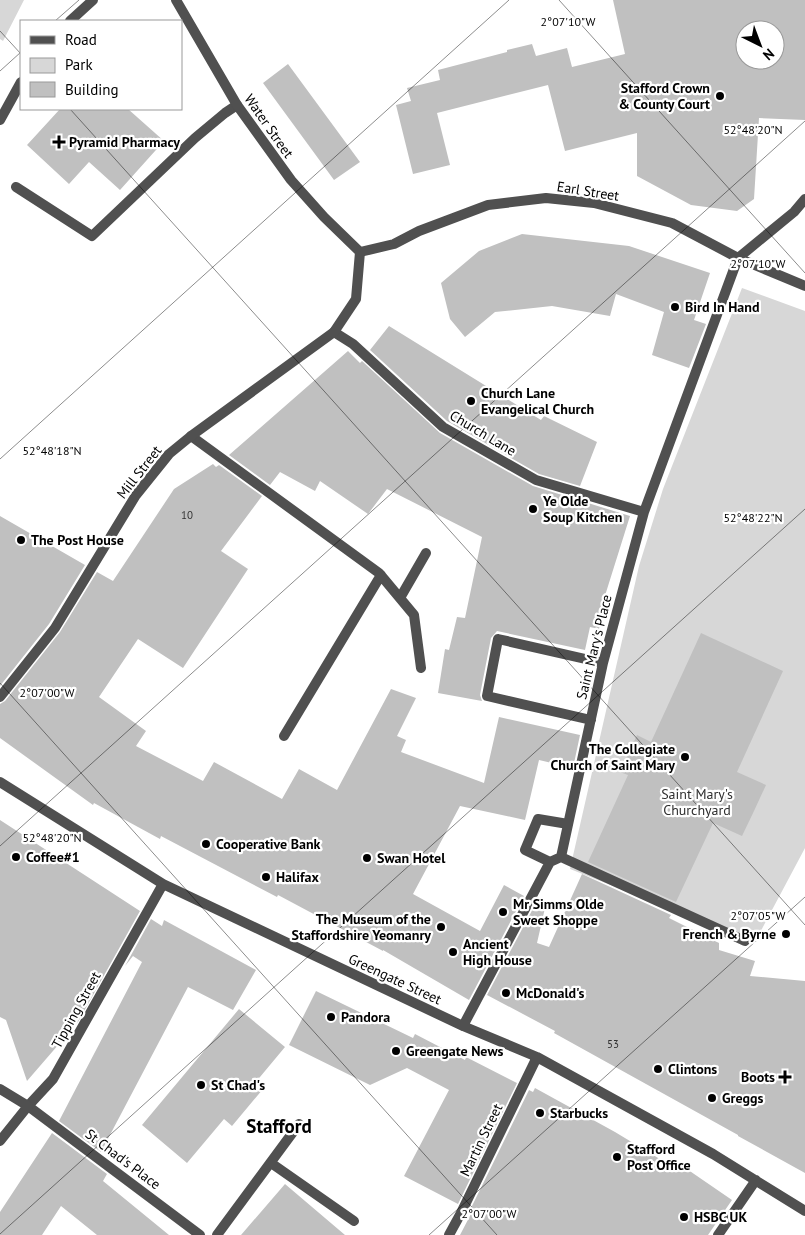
<svg xmlns="http://www.w3.org/2000/svg" width="805" height="1235" font-family="'PT Sans',sans-serif">
	<rect width="100%" height="100%" fill="#fff"/>
	<path fill="#d7d7d7" d="M0,0H24L3,41L0,39Z
		M742,288L805,311V848L755,942L570,869L639,566L663,489Z"/>
	<path fill="#c0c0c0" fill-rule="evenodd" d="M613,0H805V120L759,118L754,199L737,211L691,205L637,176V133L565,151L548,85L437,113L450,165L413,174L396,105L411,101L407,88L440,80L438,70L507,52V50L532,44L536,56L567,48L572,67L625,54ZM745,30H775V60H745Z
		M288,64L360,162L334,180L263,83Z
		M60,109H128L164,141L120,190L89,162L69,184L27,145Z
		M522,234L629,246L710,273L694,320L706,324L689,368L652,355L664,312L616,294L610,316L552,306L495,312L465,337L450,319L441,283L479,251Z
		M389,326L541,420L544,416L597,442L580,486L539,474L447,421L370,350Z
		M348,351L360,363L362,361L440,433L533,486L630,516L603,602L607,603L599,629L590,627L585,650L497,631L491,638L480,695L482,701L438,693L445,649L449,650L457,617L465,618L482,537L387,489L368,514L320,481L315,491L280,472L270,485L229,455Z
		M213,464L216,467L219,465L262,496L221,551L248,569L183,668L138,639L99,697L146,731L136,746L203,781L214,762L282,799L299,769L337,790L391,689L416,698L397,736L406,740L401,752L484,783L499,717L580,735L573,768L539,760L525,820L460,806L413,894L480,931L504,885L524,896L469,1000L383,950V951L278,895L277,897L161,836L160,839L94,803L93,805L0,738V704L5,701L60,632L97,572L113,581L174,489Z
		M0,516L85,565L49,624L0,686Z
		M701,633L783,671L737,772L766,785L754,811L742,836L713,823L676,902L588,862L628,775L620,772L637,735L651,742Z
		M0,820L140,911L78,1022L27,1081L6,1020L0,1017Z
		M582,874L671,915L669,918L719,943V950L755,961L750,976L805,981V1173L738,1136V1135L554,1033L555,1031L487,995L536,903L545,908L537,943L549,947Z
		M151,919L162,926L164,920L256,970L233,1010L188,987L101,1152L59,1121L142,962L133,956L125,966Z
		M316,991L413,1038L415,1034L465,1060L466,1057L517,1083L458,1204L404,1176L449,1090L407,1068L370,1085L289,1045Z
		M239,1009L285,1047L255,1083L263,1089L232,1126L224,1119L187,1163L142,1125Z
		M535,1088L615,1132L678,1170L681,1165L732,1200L708,1235H460L472,1212L470,1210L529,1090L533,1092Z
		M52,1133L107,1174L103,1181L169,1235H97L61,1206L42,1235H0V1212Z
		M285,1184L345,1235H241Z"/>
	<g fill="none" stroke-linecap="round" stroke-linejoin="round">
		<path stroke="#505050" stroke-width="10" d="M16,187L92,236L195,138L225,113L237,105
			M191,436L379,573L414,615L421,668
			M400,598L426,553
			M284,736L381,575
			M28,1106L200,1235
			M271,1163L354,1221
			M217,1235L299,1124"/>
		<path stroke="#505050" stroke-width="10" d="M334,332L353,344L443,427L536,480L644,512
			M591,720L487,696L498,639L603,663
			M0,782L163,884L463,1026L537,1057L713,1154L805,1211
			M561,857L603,663L644,512L738,258L794,212L805,199
			M561,857L745,941
			M550,862L525,850L538,819L568,824
			M463,1026L550,862L561,857
			M28,1106L53,1079L163,884
			M449,1235L461,1213L537,1057
			M718,1235L756,1180"/>
		<path stroke="#505050" stroke-width="10" d="M176,0L237,105L291,180L324,217L360,252
			M360,252L394,244L419,231L488,205L546,198L594,203L672,223L738,258L805,286
			M0,697L55,628L136,495L169,454L191,436L334,332L356,299L360,252
			M0,1089L28,1106L0,1141"/>
		<path stroke="#505050" stroke-width="10" d="M70,21L93,0
			M0,120L21,82"/>
	</g>
	<path fill="none" stroke="#000" stroke-width="1" stroke-opacity="0.45" d="M559,0L805,273M55,21L79,0M0,31L21,54M0,71L21,52M70,109L805,925M0,459L509,0M0,683L497,1235M0,846L805,121M0,1234L805,509M429,1235L805,897"/>
	<g fill="#000" stroke="#fff" stroke-width="2">
		<circle cx="720" cy="96" r="5"/>
		<path d="M56.5 134.5h5v5h5v5h-5v5h-5v-5h-5v-5h5z"/>
		<circle cx="675" cy="307" r="5"/>
		<circle cx="471" cy="401" r="5"/>
		<circle cx="533" cy="509" r="5"/>
		<circle cx="21" cy="540" r="5"/>
		<circle cx="685" cy="757" r="5"/>
		<circle cx="206" cy="844" r="5"/>
		<circle cx="16" cy="857" r="5"/>
		<circle cx="367" cy="858" r="5"/>
		<circle cx="266" cy="877" r="5"/>
		<circle cx="503" cy="912" r="5"/>
		<circle cx="441" cy="927" r="5"/>
		<circle cx="786" cy="934" r="5"/>
		<circle cx="453" cy="952" r="5"/>
		<circle cx="506" cy="993" r="5"/>
		<circle cx="331" cy="1017" r="5"/>
		<circle cx="396" cy="1051" r="5"/>
		<circle cx="658" cy="1069" r="5"/>
		<path d="M782.5 1069.5h5v5h5v5h-5v5h-5v-5h-5v-5h5z"/>
		<circle cx="201" cy="1085" r="5"/>
		<circle cx="712" cy="1098" r="5"/>
		<circle cx="540" cy="1113" r="5"/>
		<circle cx="617" cy="1157" r="5"/>
		<circle cx="684" cy="1217" r="5"/>
	</g>
	<g text-anchor="middle" stroke-width="4.5" stroke-linejoin="round" paint-order="stroke">
		<g font-size="11" fill="#303030">
			<text x="187" y="519">10</text>
			<text x="613" y="1048">53</text>
		</g>
		<g font-size="14" font-weight="bold" fill="#000" stroke="#fff" text-anchor="start">
			<text x="710" y="93" text-anchor="end">Stafford Crown<tspan x="710" dy="16">&amp; County Court</tspan></text>
			<text x="69" y="147">Pyramid Pharmacy</text>
			<text x="685" y="312">Bird In Hand</text>
			<text x="481" y="398">Church Lane<tspan x="481" dy="16">Evangelical Church</tspan></text>
			<text x="543" y="506">Ye Olde<tspan x="543" dy="16">Soup Kitchen</tspan></text>
			<text x="31" y="545">The Post House</text>
			<text x="675" y="754" text-anchor="end">The Collegiate<tspan x="675" dy="16">Church of Saint Mary</tspan></text>
			<text x="216" y="849">Cooperative Bank</text>
			<text x="26" y="862">Coffee#1</text>
			<text x="377" y="863">Swan Hotel</text>
			<text x="276" y="882">Halifax</text>
			<text x="513" y="909">Mr Simms Olde<tspan x="513" dy="16">Sweet Shoppe</tspan></text>
			<text x="431" y="924" text-anchor="end">The Museum of the<tspan x="431" dy="16">Staffordshire Yeomanry</tspan></text>
			<text x="776" y="939" text-anchor="end">French &amp; Byrne</text>
			<text x="463" y="949">Ancient<tspan x="463" dy="16">High House</tspan></text>
			<text x="516" y="998">McDonald's</text>
			<text x="341" y="1022">Pandora</text>
			<text x="406" y="1056">Greengate News</text>
			<text x="668" y="1074">Clintons</text>
			<text x="775" y="1082" text-anchor="end">Boots</text>
			<text x="211" y="1090">St Chad's</text>
			<text x="722" y="1103">Greggs</text>
			<text x="550" y="1118">Starbucks</text>
			<text x="627" y="1154">Stafford<tspan x="627" dy="16">Post Office</tspan></text>
			<text x="694" y="1222">HSBC UK</text>
		</g>
		<g font-size="14" fill="#000" stroke="#fff">
			<text transform="translate(269 126) rotate(55)" y="5">Water Street</text>
			<text transform="translate(588 191) rotate(9)" y="5">Earl Street</text>
			<text transform="translate(483 433) rotate(31)" y="5">Church Lane</text>
			<text transform="translate(139 472) rotate(-52)" y="5">Mill Street</text>
			<text transform="translate(594 647) rotate(-76)" y="5">Saint Mary's Place</text>
			<text transform="translate(395 979) rotate(25)" y="5">Greengate Street</text>
			<text transform="translate(76 1010) rotate(-61)" y="5">Tipping Street</text>
			<text transform="translate(481 1140) rotate(-64)" y="5">Martin Street</text>
			<text transform="translate(123 1159) rotate(37)" y="5">St Chad's Place</text>
		</g>
		<g font-size="14" fill="#2e2e2e" stroke="#fff">
			<text x="697" y="799">Saint Mary's<tspan x="697" dy="16">Churchyard</tspan></text>
		</g>
		<g font-size="19" font-weight="bold" fill="#000" stroke="#fff">
			<text x="279" y="1133">Stafford</text>
		</g>
	</g>
	<g font-size="12" text-anchor="middle" fill="#000" stroke="#fff" stroke-width="4.5" stroke-linejoin="round" paint-order="stroke">
		<text x="568" y="26">2°07'10"W</text>
		<text x="753" y="134">52°48'20"N</text>
		<text x="758" y="268">2°07'10"W</text>
		<text x="52" y="455">52°48'18"N</text>
		<text x="753" y="522">52°48'22"N</text>
		<text x="47" y="697">2°07'00"W</text>
		<text x="52" y="842">52°48'20"N</text>
		<text x="758" y="920">2°07'05"W</text>
		<text x="489" y="1218">2°07'00"W</text>
	</g>
	<rect x="20" y="20" width="162" height="90" fill="#ffffff" stroke="#999999"/>
	<rect x="30" y="36" width="25" height="8" fill="#505050" stroke="#999999"/>
	<text x="65" y="45" font-size="15" fill="#000000">Road</text>
	<rect x="30" y="58" width="25" height="15" fill="#d7d7d7" stroke="#999999"/>
	<text x="65" y="70" font-size="15" fill="#000000">Park</text>
	<rect x="30" y="82" width="25" height="15" fill="#c0c0c0" stroke="#999999"/>
	<text x="65" y="95" font-size="15" fill="#000000">Building</text>
	<g transform="translate(760 45) rotate(138)"><circle r="24" fill="#ffffff" stroke="#999999"/>
	<path d="M0-4L9 19L0 12L-9 19Z" fill="#000000"/>
	<text y="-8" font-size="14" font-weight="bold" text-anchor="middle" fill="#000000">N</text>
	</g>
</svg>
